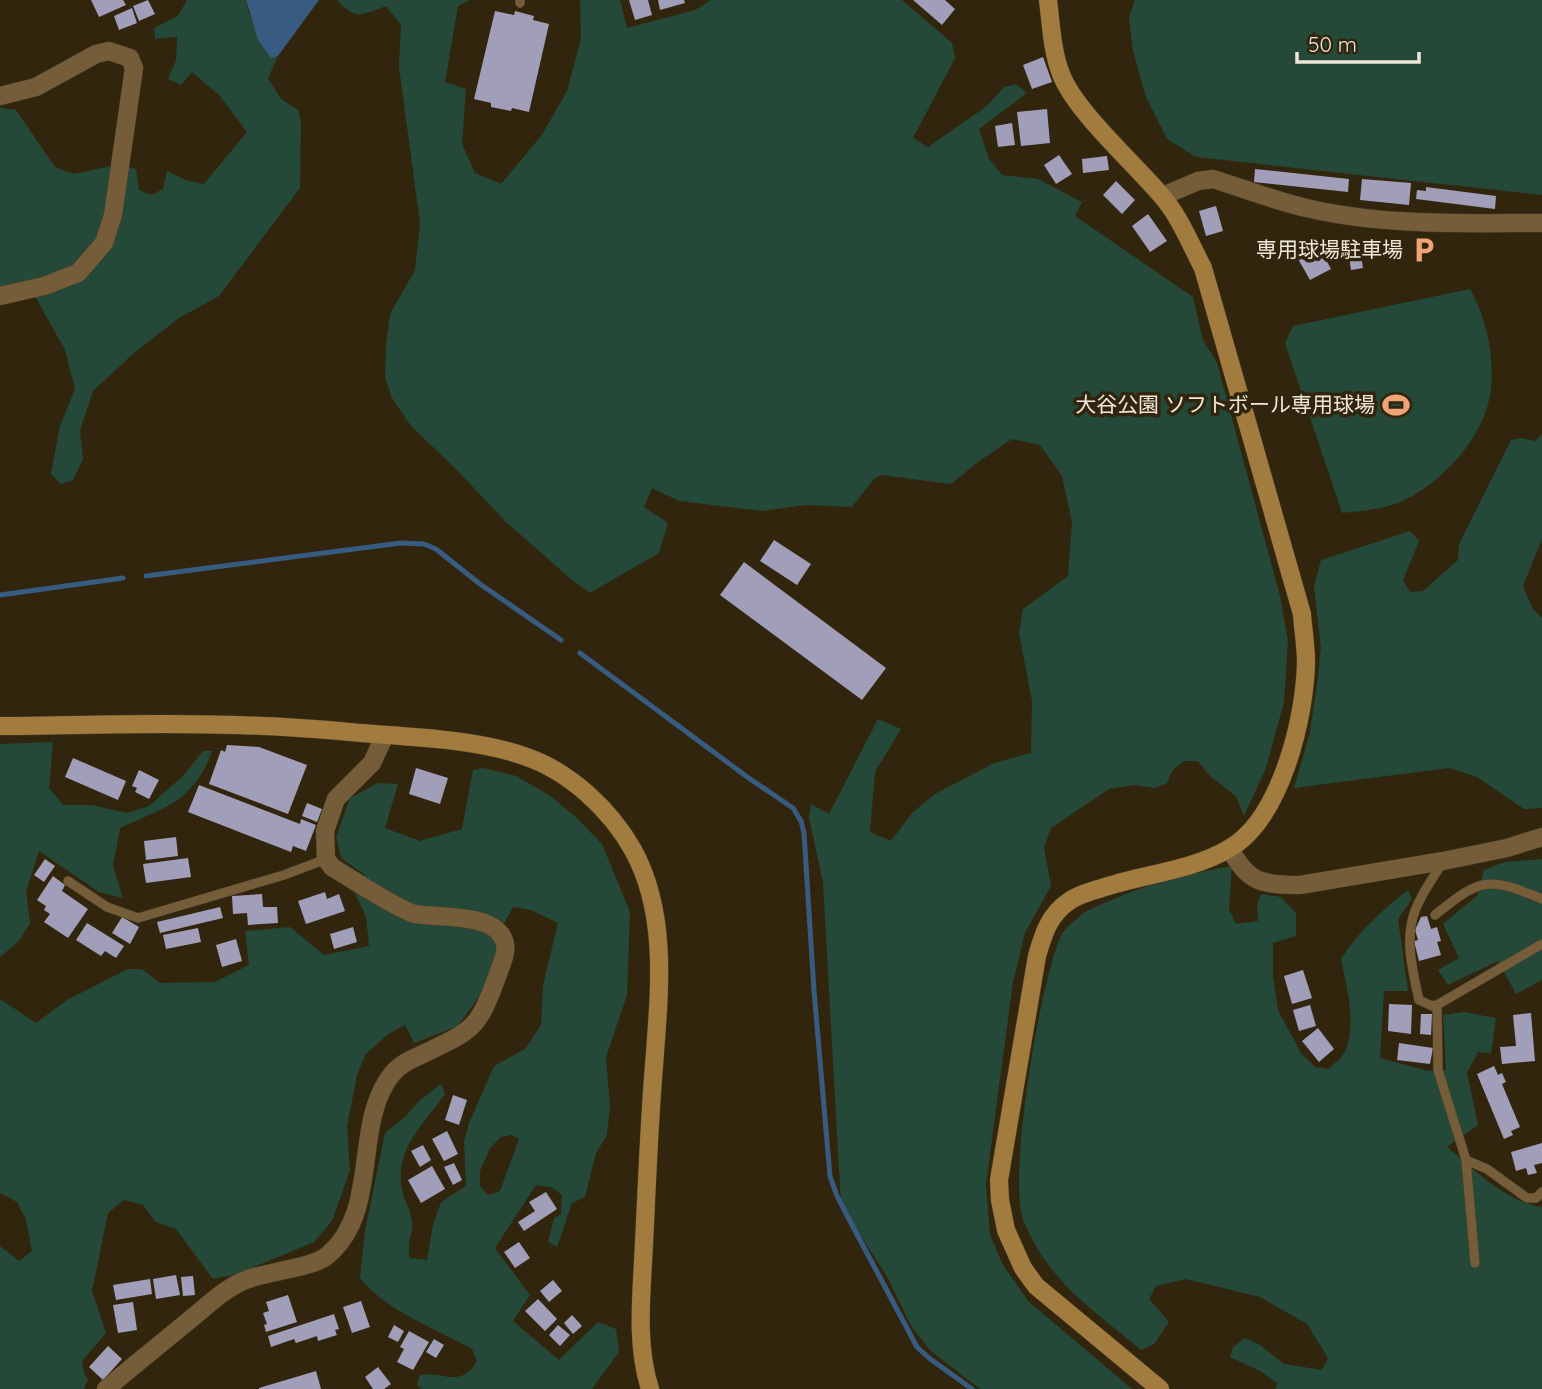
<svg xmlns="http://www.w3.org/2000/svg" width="1542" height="1389" font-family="Quicksand,'Noto Sans JP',sans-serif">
	<rect width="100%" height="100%" fill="#31260d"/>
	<path fill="#244938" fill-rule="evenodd" d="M187,0H246L249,14L271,58L278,56L268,78L281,99L298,110L301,120L300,188L219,296L179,318L134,353L93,391L80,430L83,459L73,480L61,484L51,474L60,426L75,389L65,350L36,298L15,287L0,290V108L16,110L55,167L74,174L115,165L136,169L139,190L151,195L163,189L167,171L188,181L204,184L247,132L220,96L192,72L181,85L168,79L176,60L177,37L155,39L154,28L178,16Z
		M337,0H470L458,6L445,82L466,89L462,144L475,173L501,184L542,135L567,91L581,39L580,0H620L627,28L695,10L711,0H902L952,43L955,58L913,138L928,147L987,106L1004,87L1016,84L1027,93L979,129L989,159L1002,175L1038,179L1082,202L1075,216L1193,297L1203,340L1217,363L1280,596L1288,641L1284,702L1266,768L1244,816L1236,796L1211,777L1198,761H1184L1173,770L1167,783L1155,788L1134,785L1109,789L1051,828L1044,847L1051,886L1025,933L1013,982L986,1184L990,1235L1003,1265L1028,1301L1132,1389H980L931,1351L911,1326L888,1278L841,1205L823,882L809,818L811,804L829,814L878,719L901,729L875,772L870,832L891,841L912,813L935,794L994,763L1031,753L1032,701L1019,633L1023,609L1068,576L1072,522L1062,476L1040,445L1012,439L978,462L951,484L881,475L874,479L852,507L806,505L762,511L679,501L652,488L644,507L668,523L659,553L590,593L572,580L506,522L456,469L411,426L392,398L385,377L386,345L390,314L415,270L420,223L399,67L401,25L386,6C362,15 356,21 337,0Z
		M1135,0H1542V195L1196,157L1167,139L1146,97L1133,51L1129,18Z
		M1470,289C1487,319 1494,354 1491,388C1487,436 1439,488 1395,504C1378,510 1359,511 1342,513L1285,343L1293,326Z
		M1542,434V539L1523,586L1533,609L1542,618V808L1524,809L1477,777L1449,768L1294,788L1310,732L1317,684L1321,648L1314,586L1321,560L1410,531L1419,541L1403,580L1410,592L1423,591L1458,560L1459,544L1511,440L1521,438L1535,441Z
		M53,742L49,788L63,805H92L127,813L149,806L183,776L203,751H212C193,803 165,807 120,828L113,866L123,898L99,892L39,851L26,892L30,923L19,941L0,957V744Z
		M483,768L516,776L549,795L577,818L602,844L630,912L627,995L606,1057L610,1107L607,1135L596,1153L585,1197L572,1203L557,1247L548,1242L554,1218L561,1214L562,1195L551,1187L536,1185L495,1248L530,1295L513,1321L559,1360L598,1322L616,1329L619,1352L592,1389H421L417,1384L420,1375C445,1371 460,1389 477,1361L472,1349C435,1328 386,1311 360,1278L365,1231L385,1133L406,1116L420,1100L441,1084L445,1094C423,1125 394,1149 402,1190C404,1201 411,1210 412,1221C414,1233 406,1240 410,1258L427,1260L433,1225L441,1202L466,1186L464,1142L469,1123L494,1066L525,1049L541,1025L543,985L558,923L531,910L513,907L496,938L498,952L485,988L458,1026L414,1043L405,1025L388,1034L366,1054L357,1075L347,1126L350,1170L332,1221L314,1242L237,1274L213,1279L176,1229L156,1222L143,1205L124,1200L108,1213L92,1291L106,1333L82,1361L84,1373L88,1379L84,1389H0V1246L19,1261L32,1251L26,1220L17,1202L0,1193V999L36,1023L67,1000L128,969H142L160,983L215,982L249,965L245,931L290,927L324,955L369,946L366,917L355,893L365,875L341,858L336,837L350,798L378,783L398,784L385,828L420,841L462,829L473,770ZM511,1135L519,1139L500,1191L488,1195L480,1186V1171L490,1148L501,1137Z
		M1542,859V980L1516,994L1498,961L1448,985L1438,970L1459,958L1443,924L1477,896L1484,870L1504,862Z
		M1232,866L1229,909L1236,924L1258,921L1257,906L1261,894L1281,897L1296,913V936L1273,943V977L1278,1010L1301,1053L1315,1067L1329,1069C1333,1064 1341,1059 1344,1053C1358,1029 1346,984 1341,959C1359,931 1382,910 1408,890L1412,899L1398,919L1408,991H1384L1380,1058L1428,1071L1446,1070L1443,1015L1463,1012L1496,1018L1491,1053L1478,1052L1467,1073L1478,1125L1447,1147C1475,1170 1506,1202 1542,1207V1389H1275L1278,1384L1260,1371L1230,1357L1233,1347L1245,1338L1260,1345L1284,1364L1322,1370L1328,1358L1307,1324L1260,1297L1186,1279L1156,1286L1149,1299L1169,1322L1154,1344L1141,1350C1092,1309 1050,1283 1024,1222C1006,1182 1041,975 1062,934C1066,927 1075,921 1081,915C1089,909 1100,905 1109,901C1149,883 1189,874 1232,866Z"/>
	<path fill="#385b81" d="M246,0H319L278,56L271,58L258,40Z"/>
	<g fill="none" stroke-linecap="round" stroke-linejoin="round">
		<path stroke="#385b81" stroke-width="5" d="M146,576L401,543L424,544L436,549L480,584L561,640
			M0,595L123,578
			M580,653L750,779L793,808L801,821L804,833L814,991L830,1176L837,1196L852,1225L917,1347L929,1358L972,1389"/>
	</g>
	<path fill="#a19eba" d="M91,0H123L126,5L99,17Z
		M148,0L155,14L139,21L133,6Z
		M629,0H648L652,15L635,20Z
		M658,0H684L685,3L660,10Z
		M913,0H945L955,9L942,25Z
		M132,8L137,23L119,30L114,16Z
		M495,11L514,15L515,11L534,16L533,20L549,24L529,112L512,108L511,111L491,107V103L474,99Z
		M1043,57L1052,82L1032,89L1023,65Z
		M1047,109L1050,143L1021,146L1017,112Z
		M1012,123L1015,145L998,147L995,126Z
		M1059,155L1072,174L1056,184L1044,165Z
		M1107,156L1109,170L1083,173L1082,159Z
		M1255,169L1349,179L1348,192L1254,182Z
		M1362,179L1411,183L1409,205L1360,200Z
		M1116,181L1135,200L1122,214L1103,195Z
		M1426,187L1496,196L1495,209L1416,199L1417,190L1426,191Z
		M1216,206L1223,231L1206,236L1199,211Z
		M1148,214L1167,241L1150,252L1132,226Z
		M1314,238L1331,269L1310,280L1293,250Z
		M1360,248L1363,268L1351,270L1348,250Z
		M774,540L811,564L797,585L760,561Z
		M744,562L886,668L862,700L720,595Z
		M227,745L259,747L307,765L288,814L209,784L221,750L225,752Z
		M73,758L126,781L118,800L65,777Z
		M416,768L448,778L440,804L409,794Z
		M139,770L159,780L149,799L135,792L137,788L132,786Z
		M199,785L300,824L301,819L316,825L306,851L293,846L291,852L188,812Z
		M307,803L322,809L317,822L302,816Z
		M176,837L178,856L146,860L144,841Z
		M188,858L191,877L146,883L143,864Z
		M45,859L55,866L44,882L34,875Z
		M53,876L65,885L62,891L88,909L68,938L44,922L50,914L44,910L46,906L37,900Z
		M325,892L327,899L339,894L345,911L306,924L298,901Z
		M262,894L263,907H277L278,923L248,925L247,913L233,914L232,896Z
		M220,907L223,918L160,933L157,922Z
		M1427,916L1431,929L1437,927L1441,941L1437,942L1441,955L1419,961L1414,941L1418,940L1415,930L1421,917Z
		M122,917L139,927L130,944L112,933Z
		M87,923L124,946L116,958L105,951L101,956L76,940Z
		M353,927L357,942L334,949L330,934Z
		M198,928L201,942L166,949L163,935Z
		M236,939L242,961L222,967L216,945Z
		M1303,970L1312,998L1292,1004L1284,976Z
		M1389,1004L1412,1005L1411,1034L1388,1031Z
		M1310,1005L1316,1026L1299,1031L1293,1010Z
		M1531,1013L1535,1061L1502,1064L1500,1047L1516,1046L1513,1015Z
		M1421,1014H1432L1431,1035L1420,1034Z
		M1318,1028L1334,1049L1319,1062L1302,1041Z
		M1399,1043L1433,1048L1430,1064L1397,1060Z
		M1494,1066L1498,1075L1502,1073L1506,1082L1502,1084L1520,1127L1511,1131L1513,1135L1504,1139L1477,1074Z
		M453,1095L467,1100L459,1125L445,1120Z
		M447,1131L458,1154L444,1161L432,1139Z
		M1542,1143V1163L1534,1165L1537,1173L1528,1175L1526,1168L1516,1171L1511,1152Z
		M423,1145L431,1160L420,1167L411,1151Z
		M454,1163L462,1180L453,1185L444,1167Z
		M432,1166L445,1189L421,1203L408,1180Z
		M546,1192L557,1209L524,1231L518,1222L535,1211L529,1202Z
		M519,1242L530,1258L515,1268L504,1252Z
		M176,1275L180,1295L156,1299L153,1279Z
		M193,1276L195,1295L183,1296L181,1277Z
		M150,1279L152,1294L116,1300L113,1285Z
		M553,1280L562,1291L549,1302L540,1291Z
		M288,1295L297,1322L266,1332L264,1325L267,1324L263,1313L269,1311L266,1302Z
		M538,1299L557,1319L545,1331L525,1311Z
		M361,1301L370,1327L352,1333L343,1307Z
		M133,1302L137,1330L118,1333L113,1305Z
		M334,1314L339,1329L335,1330L337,1335L318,1341L317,1336L296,1343L294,1339L271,1347L268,1336Z
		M572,1315L582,1326L573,1334L564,1323Z
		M394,1325L404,1331L398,1342L388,1337Z
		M558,1325L570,1335L560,1346L549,1335Z
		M409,1331L429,1342L413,1370L397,1362L404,1349L400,1347Z
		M434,1339L444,1345L436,1358L426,1352Z
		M108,1346L122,1359L103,1380L89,1367Z
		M378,1367L391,1384L384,1389H373L365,1377Z
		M316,1371L321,1389H259V1388Z"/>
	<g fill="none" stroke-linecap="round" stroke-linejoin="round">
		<defs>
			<path id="lane" d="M520,3V0
				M1443,862C1433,878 1421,894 1415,911C1404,939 1413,972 1419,1000L1432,1006L1437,1005L1542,944
				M68,881L107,907L138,918L284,875L326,859
				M1435,915C1481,878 1487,876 1542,899
				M1437,1005L1438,1070L1466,1160L1475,1263
				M1466,1160L1487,1169L1527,1198H1536L1542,1192"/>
			<path id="street" d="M0,96L36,87L96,54L109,51L130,58L134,68L113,215L104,243L78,273L44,286L0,296
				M1163,196L1198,181L1213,179C1245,189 1278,202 1311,209C1386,226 1466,223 1542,223
				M1230,848C1247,883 1263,885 1300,885L1443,861L1507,848L1542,837
				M106,1389C134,1365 163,1342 192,1318C208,1305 223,1290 243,1281C265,1271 312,1269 328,1255C381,1210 352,1124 392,1074C400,1064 412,1059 423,1054C475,1029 478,1029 498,974C502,962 509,950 503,938C491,913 439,918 415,914C401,911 348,877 332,867L326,859L325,831L336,799L372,763L385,735"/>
			<path id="secondary" d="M1048,0C1051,24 1052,51 1061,74C1075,111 1133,162 1160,194C1179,215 1190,243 1203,268L1302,614C1303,629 1306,646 1306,662C1305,718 1281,818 1230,848C1192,871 1143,874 1102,888C1091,891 1077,895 1068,902C1049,915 1043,935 1037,956L999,1180L1000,1200L1006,1230L1023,1268L1036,1286L1160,1389
				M0,726C88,725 176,722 263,726C296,727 328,730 361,733C413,737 475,739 524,756C569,771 610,809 633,850C669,915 659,995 654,1066C649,1125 647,1184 644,1243C642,1292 635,1342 650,1389"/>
		</defs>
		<use href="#lane" stroke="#4c412a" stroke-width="10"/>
		<use href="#street" stroke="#4c412a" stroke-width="19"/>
		<use href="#secondary" stroke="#4c412a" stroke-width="19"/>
		<use href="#lane" stroke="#765d39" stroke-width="9"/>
		<use href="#street" stroke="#765d39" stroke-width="18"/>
		<use href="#secondary" stroke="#a27b3f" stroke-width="18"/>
	</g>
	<defs>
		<symbol id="parking-bare" viewBox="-9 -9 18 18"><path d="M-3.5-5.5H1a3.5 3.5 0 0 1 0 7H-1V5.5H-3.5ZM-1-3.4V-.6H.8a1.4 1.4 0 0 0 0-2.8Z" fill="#efa377" stroke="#31260d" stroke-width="2.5" paint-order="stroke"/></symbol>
		<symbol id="stadium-bare" viewBox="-9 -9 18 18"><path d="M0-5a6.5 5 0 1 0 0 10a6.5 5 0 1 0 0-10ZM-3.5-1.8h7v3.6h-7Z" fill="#efa377" stroke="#31260d" stroke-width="2.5" paint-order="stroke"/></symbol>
	</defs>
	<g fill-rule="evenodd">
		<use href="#parking-bare" x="1405" y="231" width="38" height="38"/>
		<use href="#stadium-bare" x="1377" y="386" width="38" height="38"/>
	</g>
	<g text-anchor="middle" stroke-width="7" stroke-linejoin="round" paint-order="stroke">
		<g font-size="21" fill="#efe7d9" stroke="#31260d" text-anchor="end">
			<text x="1403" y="257">専用球場駐車場</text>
			<text x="1375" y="412">大谷公園 ソフトボール専用球場</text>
		</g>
	</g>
	<path d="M1297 52v10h122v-10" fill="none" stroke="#efe7d9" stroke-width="3.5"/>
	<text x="1308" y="52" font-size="21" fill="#efe7d9" stroke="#31260d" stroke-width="5" paint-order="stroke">50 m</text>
</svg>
